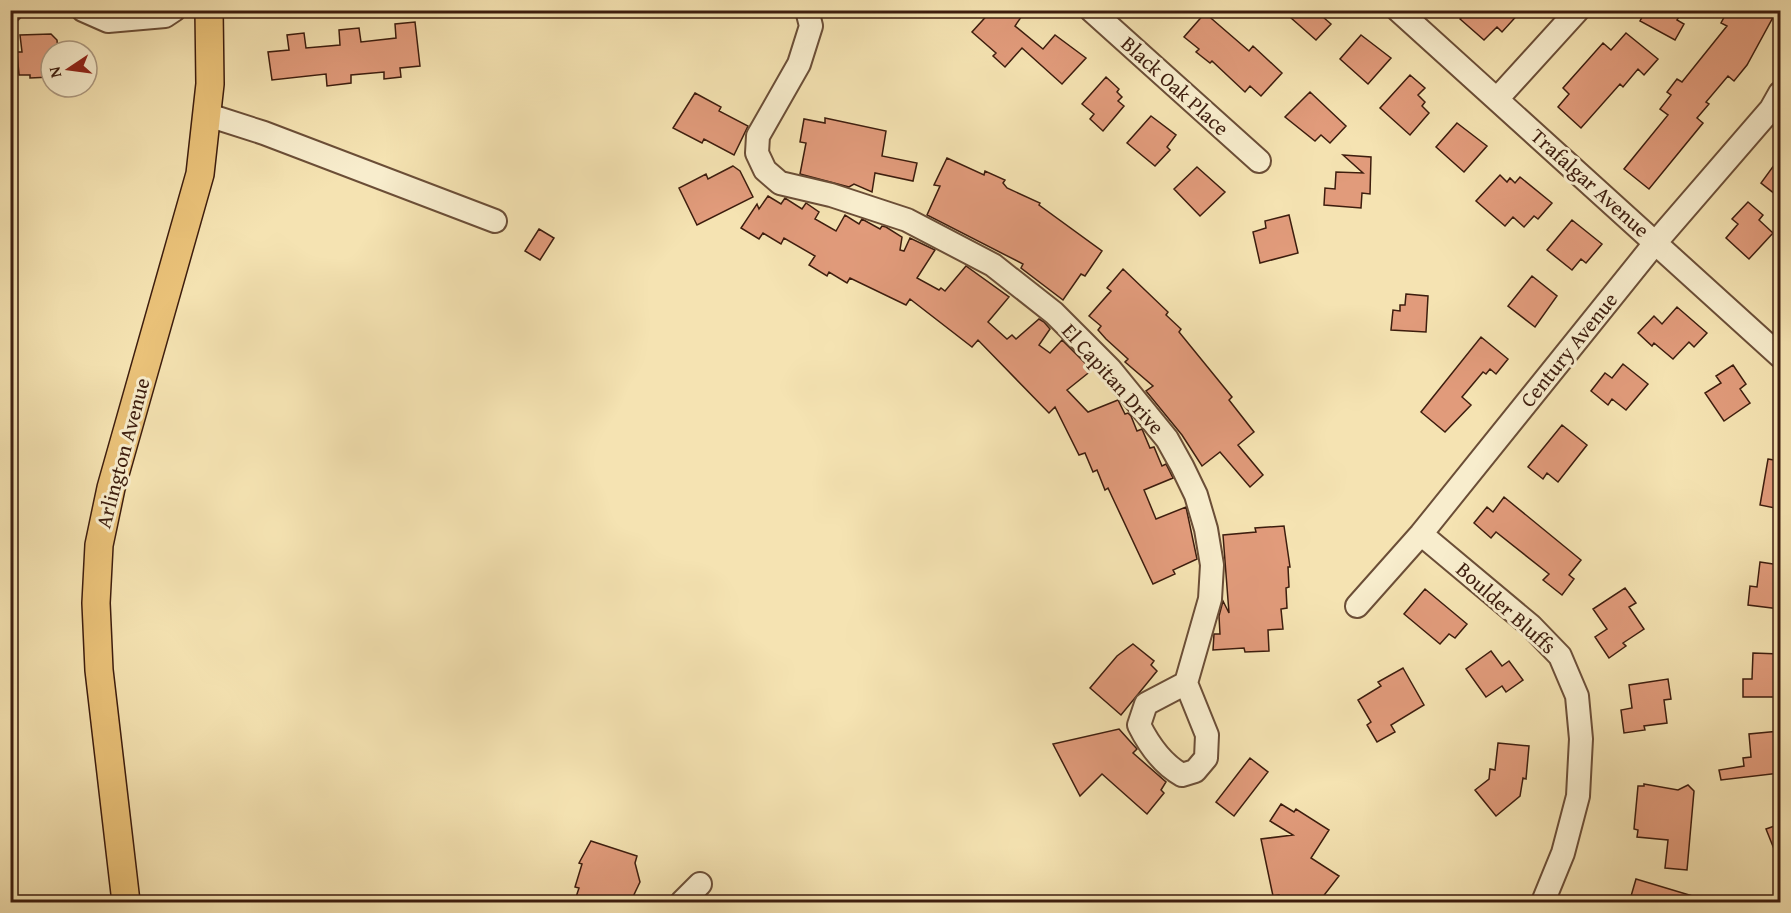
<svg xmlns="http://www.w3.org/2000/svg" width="1791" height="913" font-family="'Gentium Book Plus',serif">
	<rect width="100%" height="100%" fill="#f5e3b2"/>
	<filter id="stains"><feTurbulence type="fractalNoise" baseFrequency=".00333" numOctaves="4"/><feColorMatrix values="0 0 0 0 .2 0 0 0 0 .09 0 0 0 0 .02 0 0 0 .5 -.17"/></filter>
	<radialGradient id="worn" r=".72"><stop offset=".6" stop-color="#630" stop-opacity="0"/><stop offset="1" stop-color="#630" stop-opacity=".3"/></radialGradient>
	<path fill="#e19b7b" stroke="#3d1d0e" stroke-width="1.5" d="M992,10H1026L1015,26L1043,49L1055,35L1086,58L1062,84L1022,48L1005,67L993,56L996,53L972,32Z
		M1282,10H1329L1323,17L1331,24L1316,40Z
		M1468,10H1522L1502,32L1497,27L1484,40L1460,19Z
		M1646,10H1683L1677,20L1684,24L1675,40L1640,21Z
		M1728,10H1777L1747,65L1734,81L1728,76L1706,102L1709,104L1697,118L1703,123L1649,189L1624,169L1668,115L1660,109L1671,95L1667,92L1677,79L1682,82L1727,26L1721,23Z
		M1205,13L1249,51L1253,46L1282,73L1261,96L1250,86L1245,92L1212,61L1210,63L1196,52L1199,49L1184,37Z
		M415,22L420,66L400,68L401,77L384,79V72L351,75V83L327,86L326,74L272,80L268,52L289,50L287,35L304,33L306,48L340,45L339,30L359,28L361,42L396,38L395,24Z
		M1626,33L1658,59L1644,75L1638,69L1623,87L1620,84L1581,128L1558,107L1569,94L1563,88L1603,43L1611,50Z
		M51,34L57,40L58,51H51V77L30,78V75H19L17,52H22L20,35Z
		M1361,35L1391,58L1368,84L1340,59Z
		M1410,75L1425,88L1418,95L1425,102L1422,106L1429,113L1410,135L1380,108Z
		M1106,77L1119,89L1117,92L1122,97L1118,101L1124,106L1103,131L1090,119L1094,114L1082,104Z
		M1310,92L1346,126L1330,143L1321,135L1315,141L1285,117Z
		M695,93L721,107L719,111L748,126L734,155L704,139L702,143L673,128Z
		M1151,116L1176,135L1167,147L1170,150L1155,166L1127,143Z
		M825,118L886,131L882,156L917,163L913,181L875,173L872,192L854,184L849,187L800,174L806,143L800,142L804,119L825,123Z
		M1457,123L1487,146L1464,172L1436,147Z
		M1343,155L1371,157L1370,194L1362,193L1361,208L1324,205L1325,188L1335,189L1336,172L1363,173Z
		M1780,157V198L1761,183Z
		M947,158L984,175L985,171L1005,180L1003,183L1007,188L1040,203L1039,205L1102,251L1085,276L1081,274L1063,300L1021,268L1023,264L927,215L940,186L934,185Z
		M733,166L740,171L753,197L697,225L679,188L706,174L708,179Z
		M1197,167L1225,192L1200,216L1174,189Z
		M1500,175L1507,182L1510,178L1515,183L1520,177L1552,203L1538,219L1534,216L1524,227L1513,217L1505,226L1476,201Z
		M768,196L781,204L785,198L802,209L806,203L819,212L815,219L836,231L845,215L859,224L862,219L880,229L882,226L886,227L902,237L900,250L904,251L910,238L935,250L917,278L939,290L941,288L945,291L966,266L1009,297L988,322L1007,339L1012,335L1016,339L1039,319L1044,322L1050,329L1039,345L1050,353L1062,340L1092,370L1067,390L1088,412L1118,400L1125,414L1128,413L1131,416L1137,431L1142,429L1150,448L1154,447L1162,466L1166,464L1173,478L1144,490L1156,519L1186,507L1197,559L1173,570L1175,574L1153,584L1108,488L1105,490L1097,470L1093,472L1085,453L1079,455L1055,407L1049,413L978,340L972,347L910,299L906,305L850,278L847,283L829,272L827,276L809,265L815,256L784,238L781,244L763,233L759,239L741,228L757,204L759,209Z
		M1748,202L1763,215L1759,220L1773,233L1749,259L1726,238L1738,224L1732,219Z
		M1289,215L1298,253L1260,263L1253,232L1266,228L1265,221Z
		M1572,220L1602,244L1586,263L1581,259L1572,270L1547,250Z
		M539,229L554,238L540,260L525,251Z
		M1123,269L1168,312L1166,315L1181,329L1179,332L1232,397L1229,400L1254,432L1238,445L1263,475L1250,487L1220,452L1202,466L1182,435L1146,391L1153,386L1125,362L1128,359L1106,339L1098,330L1101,326L1089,316L1111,291L1107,288Z
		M1532,276L1557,296L1535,327L1508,306Z
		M1406,294L1428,296L1426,332L1391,330L1393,310L1400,311V305H1405Z
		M1677,307L1707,333L1694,347L1689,342L1673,359L1654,343L1652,346L1638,333L1654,316L1662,324Z
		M1481,337L1508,359L1496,374L1490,369L1486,374L1483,372L1462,397L1471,405L1445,432L1421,412Z
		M1623,364L1648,384L1626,410L1612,399L1608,405L1591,391L1605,373L1612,378Z
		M1733,365L1746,384L1740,389L1750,403L1724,421L1705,393L1721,383L1716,376Z
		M1562,425L1587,445L1558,482L1547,473L1543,479L1528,467Z
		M1768,459L1780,461V509L1760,505Z
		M1504,497L1581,560L1569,575L1574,579L1562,595L1543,580L1549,574L1496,532L1491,538L1474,523L1487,507L1493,512Z
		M1284,526L1290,567H1288L1289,587L1286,588L1287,608L1281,609L1283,629L1268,630L1269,651L1245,652L1244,648L1213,650L1214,634H1220L1219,616L1223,601L1229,613L1223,535L1256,532L1255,528Z
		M1760,562L1780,565V609L1748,605L1750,586L1757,587Z
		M1625,588L1636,603L1629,607L1644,629L1623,643L1626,646L1609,658L1595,637L1607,629L1593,609Z
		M1425,589L1467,624L1455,638L1449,634L1440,644L1404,614Z
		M1133,644L1154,661L1151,665L1157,671L1121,715L1090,688L1117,656Z
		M1491,651L1502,666L1509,661L1523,680L1506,692L1502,686L1486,697L1466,669Z
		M1753,653L1780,654V697H1743V679H1752Z
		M1403,668L1424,705L1391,725L1395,732L1377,742L1367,725L1371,722L1358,700L1381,686L1378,682Z
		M1668,679L1671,699L1664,700L1667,723L1644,726L1645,730L1624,733L1621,710L1632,708L1629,685Z
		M1119,729L1137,749L1133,753L1166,782L1161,790L1164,793L1147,814L1102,774L1080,796L1053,744Z
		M1780,731V773L1721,780L1719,770L1744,766L1743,758L1751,757L1749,734Z
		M1498,743L1529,746L1526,779L1523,778L1520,796L1496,816L1475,790L1489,779L1490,769L1495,770Z
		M1250,758L1268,772L1234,816L1216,802Z
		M1644,784L1678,790L1688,785L1694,791L1687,870L1665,868L1668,840L1637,837L1638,830L1634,829L1638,786H1644Z
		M1281,804L1294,812L1296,809L1329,830L1311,858L1339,876L1318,903H1281L1279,895L1273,896L1261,839L1293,835L1270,821Z
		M1780,824V864L1766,829Z
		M591,841L637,856L635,863L640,882L630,903H593L576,897L579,888L575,887L582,864L579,863Z
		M1636,879L1706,900L1705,903H1629Z"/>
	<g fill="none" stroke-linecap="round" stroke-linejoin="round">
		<defs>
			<path id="minor" d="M83,10L108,21L165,16L174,10
				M807,10L811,26L799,64L758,136L757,153L765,170L780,183L831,195L907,220L993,265L1054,313L1110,369L1167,439L1182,466L1196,495L1206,529L1212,565L1210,599L1186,683L1207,735L1206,758L1195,771L1182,775C1162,764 1149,745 1139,725L1146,704L1186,683
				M1091,10L1259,161
				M1398,10L1780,356
				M10,11L11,10
				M1497,99L1578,10
				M208,115L264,133L495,221
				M1421,534L1531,626L1560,656L1577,696L1581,739L1578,796L1563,853L1543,902
				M1357,606L1421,534L1656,242L1771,109L1780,93
				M682,902L700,884"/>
			<path id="major" d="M126,902L99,670L96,603L99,545L111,488L200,174L210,84L209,10"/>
		</defs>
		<use href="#minor" stroke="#6b4e37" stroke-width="26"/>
		<use href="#major" stroke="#3d1d0e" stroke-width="30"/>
		<use href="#minor" stroke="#f8edcd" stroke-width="22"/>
		<use href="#major" stroke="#eac279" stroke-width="27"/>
	</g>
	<g text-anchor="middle" stroke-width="6" stroke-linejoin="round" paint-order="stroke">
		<g font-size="21" fill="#3d1d0e" stroke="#f8edcd">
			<text transform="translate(1175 86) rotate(42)" y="7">Black Oak Place</text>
			<text transform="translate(1590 183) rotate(42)" y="7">Trafalgar Avenue</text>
			<text transform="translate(1569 350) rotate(-51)" y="7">Century Avenue</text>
			<text transform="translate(1113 379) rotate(48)" y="7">El Capitan Drive</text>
			<text transform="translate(123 453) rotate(-75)" y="7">Arlington Avenue</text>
			<text transform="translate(1506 608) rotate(42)" y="7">Boulder Bluffs</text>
		</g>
	</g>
	<rect width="1791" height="913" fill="none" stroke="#f5e3b2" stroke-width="36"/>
	<rect x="12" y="12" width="1767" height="889" fill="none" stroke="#3d1d0e" stroke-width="3"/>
	<rect x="18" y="18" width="1755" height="877" fill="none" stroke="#3d1d0e" stroke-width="1.5"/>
	<g transform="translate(69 69) rotate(257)"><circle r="28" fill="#f8edcd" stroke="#ad9a81" stroke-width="1.5"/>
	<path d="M0-4.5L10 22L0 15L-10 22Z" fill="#8f2418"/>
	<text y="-9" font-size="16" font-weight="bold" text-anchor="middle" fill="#3d1d0e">N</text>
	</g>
	<rect width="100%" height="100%" filter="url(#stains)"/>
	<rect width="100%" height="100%" fill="url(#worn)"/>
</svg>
